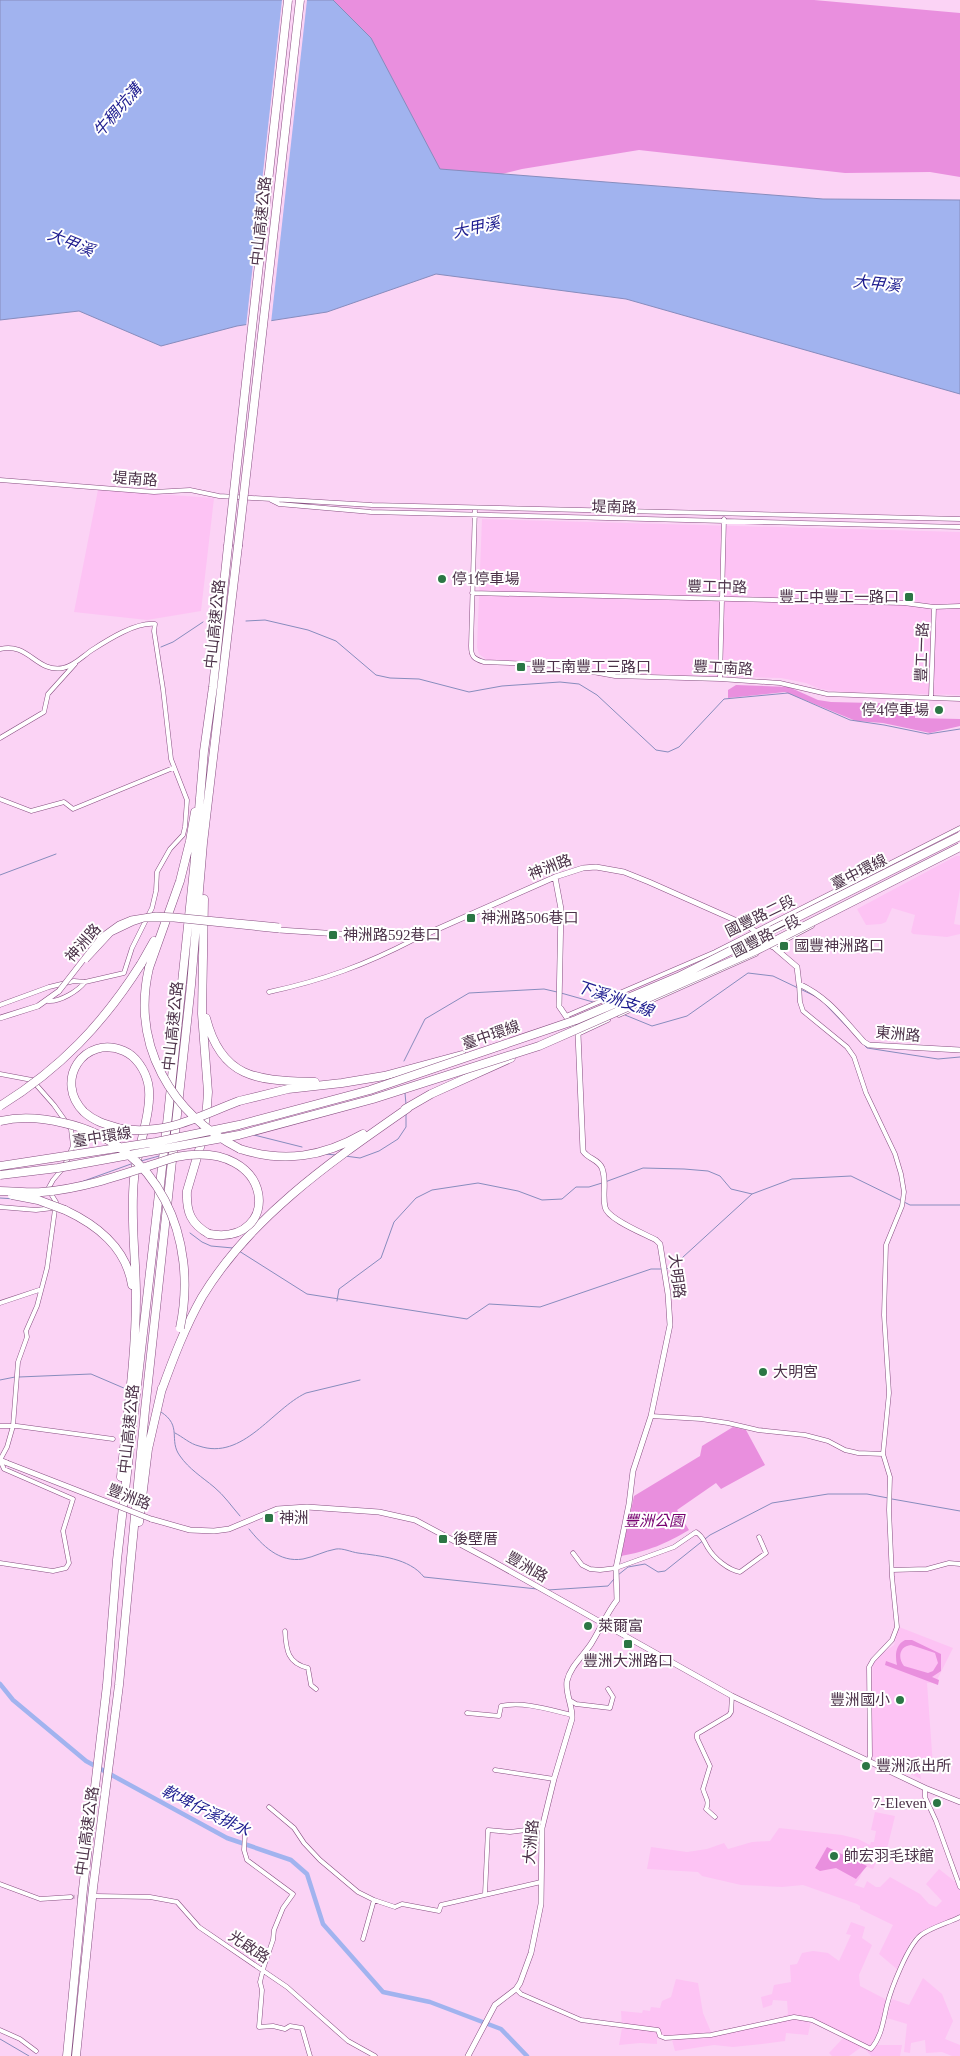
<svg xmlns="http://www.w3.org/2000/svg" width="960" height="2056" font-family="'Times New Roman','Noto Sans TC',serif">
	<rect width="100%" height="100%" fill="#fbd3f5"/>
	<path fill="#fdc3f4" d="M98,490L214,498L201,611L147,620L74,612Z
		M482,519L960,532V695L841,692L820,689L806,683L781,678L613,673L554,662L487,660L479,654L477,647Z
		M956,856H960V889L954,924L960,925V934L947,937L913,934L911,932L915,915L892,908L886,922L881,924L866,925L857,909Z
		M899,1627L953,1648L936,1682L927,1683L933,1766L919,1764L921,1779L870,1755L873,1660L894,1645Z
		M875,1812L895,1816L886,1853L881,1852L873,1869L865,1866L859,1879L854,1885L864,1888L867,1881L876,1887H880L890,1877L920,1894L929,1904L936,1907L942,1901L926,1884L939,1869L958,1884L960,1890V1914L916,1936L911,1940L898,1970L879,1954L893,1925L860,1909V1906L857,1904L803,1885L782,1887L741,1885L702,1876L698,1872L647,1869L651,1847L687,1852L707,1849L724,1843L728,1849L752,1842L770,1841L779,1828L842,1835L858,1839L870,1845L871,1842H874L876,1831L871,1830Z
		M851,1922L865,1927L862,1938L872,1945L859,1975L860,1986L887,2000L878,2036V2045H902L900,2056H871L866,2050L860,2048L849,2056H832L829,2053L844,2037L811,2021L808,2035L786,2033L785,2041L762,2044L733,2047L714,2045L675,2051L672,2040L657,2038V2044L640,2043L619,2045L622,2028L621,2011L642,2013L643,2010L650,2011L651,2007L660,2008L662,2001L671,1997L676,1979L698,1983L703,2013L711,2032L780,2018L788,2014L787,2001L773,2000L772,2005L763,2008L761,1997L772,1994L774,1985L791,1982L790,1965L797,1964L802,1953L813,1951L828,1953L839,1961L851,1935L846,1934Z
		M923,1978L942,1994L953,2021L945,2039L960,2045V2056H952L942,2052L926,2053L925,2040L911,2043L910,2053L904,2052L907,2024L887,2018L892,1999L909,2005Z"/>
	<path fill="#e98fde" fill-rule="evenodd" d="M227,0H814L960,13V177L930,172L845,173L639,150L522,169L412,196Z
		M736,685L789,687L818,700L831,702L915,704V718L960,719V726L930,733L883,723L856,721L785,692L728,698V690Z
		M733,1427L746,1430L765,1465L721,1489L716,1483L677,1510L689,1530C665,1544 649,1551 621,1556L634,1496L700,1456L702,1446Z
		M905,1640H912L941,1654V1671L932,1677L939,1680L938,1685L885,1665L886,1661L897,1665C895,1656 895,1645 905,1640ZM911,1645L935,1653L938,1663L933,1671L928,1673L904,1666C897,1657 900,1646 911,1645Z
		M827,1847L867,1866L856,1879L836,1868L820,1871L815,1868Z"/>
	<path fill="#a1b3ef" stroke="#878cbd" d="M0,0H333L371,38L440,169L823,199L960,200V394L626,299L436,274L327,312L237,326L161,346L79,311L0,320Z"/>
	<path fill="#fbd3f5" d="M282,0H307L271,323L246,327Z"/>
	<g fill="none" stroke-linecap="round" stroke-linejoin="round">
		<path stroke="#878cbd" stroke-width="1" d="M246,621L265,620L308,630L336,641L376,675L390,678L419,679L469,692L502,686L560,682L579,684L597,695L656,750L668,752L679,747L724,699L788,693L850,720L884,725L928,734L960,729
			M161,647L173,642L203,622
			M0,875L56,854
			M561,993L593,1002
			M824,1003L854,1034
			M625,1015L652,1026L687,1016L748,973L773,976L819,998
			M863,1044L867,1048L938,1059L960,1057
			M404,1061L425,1019L469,993L544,989L557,992
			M405,1093L406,1104
			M254,1135L302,1147
			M325,1154L336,1155
			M345,1156L360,1158L379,1151L398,1139L406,1127V1113
			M141,1161L159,1156
			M81,1182L131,1164
			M605,1182L643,1168L684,1169L708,1171L720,1176L731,1189L752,1194L792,1179L851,1176L900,1200
			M0,1198L15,1199
			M904,1202L910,1205H960
			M190,1233L202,1242L211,1246L233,1248
			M239,1251L307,1294L467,1319L489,1304L540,1307L651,1269H661
			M665,1269L671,1268L752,1194
			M337,1301L339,1289L381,1258L394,1222L416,1198L432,1190L478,1183L518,1191L542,1200L562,1199L576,1187H589L602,1183
			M19,1377L91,1374L126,1389
			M0,1380L15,1377
			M161,1412C183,1426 168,1440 180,1456C189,1469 202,1477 214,1487C224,1495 232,1507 240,1516
			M175,1433C183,1437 190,1444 199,1446C243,1461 272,1409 306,1393L360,1380
			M892,1499L960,1511
			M249,1529C262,1545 279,1563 303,1559C314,1557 324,1551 336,1549C343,1548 351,1552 358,1553C380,1556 409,1558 424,1577L537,1589
			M618,1575L628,1567L645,1564L658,1572L665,1571L710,1535L772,1503L828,1494H867L888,1498
			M548,1590L608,1586L614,1579
			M0,2039L29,2056"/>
		<path stroke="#a1b3ef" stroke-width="4.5" d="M0,1684L13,1700L86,1761L227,1838L291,1860L307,1874L323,1924L383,1992L430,2002L501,2029L527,2056"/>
		<path stroke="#d8b3d2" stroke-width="4" stroke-dasharray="4 2" stroke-linecap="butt" d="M71,1897L91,1896"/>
		<defs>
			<path id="minor" d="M0,480L154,492L190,490L219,496L372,505L960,519
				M271,500L279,504L371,512L960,527
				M475,508L471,646C471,657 474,659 484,662L554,665L615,676L720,679L780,683L827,694L960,699
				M472,593L904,603L934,607L960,606
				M0,649C29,642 36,673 63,668C74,666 83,656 92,650C109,639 136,622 155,624L154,631L163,689L171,759L187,800L185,827L183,835L170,849L157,872L156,891L152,908L132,948L124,973L85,982L74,981L49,987L0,1005
				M720,679L724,519
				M931,697L934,607
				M0,738L44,712L48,694L75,664
				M0,799L31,811L64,802L73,809L173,768
				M772,947L812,926
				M799,984L800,1002L803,1011L847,1047L854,1057L866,1093L895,1154L901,1174L904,1192L902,1206L886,1245L884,1315L889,1393L883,1454L890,1477L889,1510L892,1577L897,1627L892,1640L873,1660L869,1667L870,1756L868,1761
				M269,992C324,980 365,965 415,939
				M48,1001C60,1002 78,991 85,982
				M619,1015L756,954
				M566,1016L715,952L960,828
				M578,1034L608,1020
				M0,1074L32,1080L54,1105L71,1129L73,1146L64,1167L53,1180L48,1189L56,1202L47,1268L37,1306L26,1331L27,1337L18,1362L13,1426L7,1447L0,1460
				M0,1207L36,1210L53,1208
				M0,1303L39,1290
				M651,1416L701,1419L728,1423L758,1430L805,1435L828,1441L845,1450L858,1453L883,1454
				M0,1426H17L113,1439
				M573,1553L582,1565L590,1569L600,1570L616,1568L674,1547L696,1532C703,1536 704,1542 708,1548C714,1558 728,1570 740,1572L766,1553L759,1537
				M0,1563L53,1571L66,1568L69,1563L63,1531L73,1499L4,1469L0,1460
				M892,1570L927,1569L949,1563L960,1564
				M285,1631C286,1651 288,1663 308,1668L311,1685L316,1689
				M571,1701L576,1704L610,1708L613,1697L608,1689
				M467,1713L499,1716L501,1706C524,1701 550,1710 572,1715
				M495,1770L554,1779
				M925,1788V1797L936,1821L960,1887
				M269,1807L294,1828L304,1843L320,1860L358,1892L374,1900L395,1907L402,1904L439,1911L441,1905L541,1882
				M715,1817L706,1809C710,1801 705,1797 703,1789L710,1766L697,1738V1734L729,1715L731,1712L732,1696
				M245,1834L244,1850L247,1860L293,1894L283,1908L274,1930L273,1940L264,1966L260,1982L262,1990L259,2027L273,2026L285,2029L290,2026L302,2028L310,2056
				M0,1884L40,1899L71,1897
				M485,1894L488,1830L510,1832L542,1828
				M96,1896L150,1897L177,1902L199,1927L287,1987L348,2041L375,2056
				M363,1939L374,1900
				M516,1989L521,1994L581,2020L658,2030L660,2036L665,2038L711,2035L794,2017L812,2020L871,2049C882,2036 883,2021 887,2005C891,1989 908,1945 921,1935C932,1927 948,1923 960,1917
				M0,2030L20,2039L36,2051"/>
			<path id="tertiary" d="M279,930L415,939L555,877L583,868L596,867L624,872L649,882L746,925L755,931L797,967L799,984C829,998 842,1018 864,1042L869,1045L960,1050
				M0,1018L38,1006L59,991
				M0,1460L7,1463
				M151,1519L190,1530L214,1531L229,1529L277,1509L307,1507L379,1512L415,1520L490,1560L732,1696L925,1788L960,1802
				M468,2056L495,2005L516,1989L520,1983L531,1953L541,1904L542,1828L554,1779L572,1719C573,1706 565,1694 567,1681C570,1667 583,1656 591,1644C600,1630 606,1614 617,1600L616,1568L629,1504L633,1471L651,1416L670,1325L668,1294L660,1244L656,1240C645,1234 607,1219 605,1207C602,1194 607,1181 602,1168C598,1159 588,1159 583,1151L578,1034L559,1006L561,909L555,877"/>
			<path id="motorway" d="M204,899L202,1014L208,1092L207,1106L203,1137L187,1191C186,1212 191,1224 209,1234
				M141,964L154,941
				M149,968L180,881L190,841L195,812
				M206,1018C222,1081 260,1080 315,1082
				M239,1101L288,1089L342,1083L384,1076L462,1055
				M405,1109L431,1094L511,1058
				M240,1149C284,1163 323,1157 363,1134
				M65,1210C97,1225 126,1247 132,1285
				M161,1392C173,1359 185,1327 202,1297C251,1216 332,1161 408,1108
				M121,1477C127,1417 136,1357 136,1296C136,1258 130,1218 134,1179C136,1152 154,1108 148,1083C145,1070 136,1056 124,1051C84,1034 53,1081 84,1112C95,1122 108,1125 122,1129
				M139,1522L148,1449L162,1388
				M67,2056L83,1889L107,1685L117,1560L168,1115L194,869L204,751L213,687L228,546
				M76,2056L93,1888L119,1685L145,1410L191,985L203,843L238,546"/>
		</defs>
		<use href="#minor" stroke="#874e80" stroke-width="5"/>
		<use href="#tertiary" stroke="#874e80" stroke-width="6"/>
		<use href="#motorway" stroke="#874e80" stroke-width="9"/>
		<use href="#minor" stroke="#fff" stroke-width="4"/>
		<use href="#tertiary" stroke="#fff" stroke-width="5"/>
		<use href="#motorway" stroke="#fff" stroke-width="8"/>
		<defs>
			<path id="tertiary-bridge" d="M86,960L111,933L132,923L144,919H174L279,930
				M59,991L101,937L119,924L131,919L156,915L174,916L279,926
				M7,1463L151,1519"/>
			<path id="motorway-bridge" d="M228,546L288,0
				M238,546L300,0
				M149,968C131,1045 171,1114 240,1149
				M0,1106C60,1069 103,1024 141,964
				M0,1121C21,1116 43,1118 64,1123C159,1144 199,1239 180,1328
				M122,1129C168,1135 197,1117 239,1101
				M0,1166L156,1142L239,1125L370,1090L576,1020L678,977L960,836
				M0,1175L58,1168L239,1135L373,1099L539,1046L757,950L960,847
				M0,1191C14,1191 29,1193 42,1192C89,1188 132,1171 176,1157C277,1137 283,1247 209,1234
				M12,1195L38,1200L65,1210"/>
		</defs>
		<use href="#tertiary-bridge" stroke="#874e80" stroke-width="6" stroke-linecap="butt"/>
		<use href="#motorway-bridge" stroke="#874e80" stroke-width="9" stroke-linecap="butt"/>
		<use href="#tertiary-bridge" stroke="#fff" stroke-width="5"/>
		<use href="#motorway-bridge" stroke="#fff" stroke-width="8"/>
	</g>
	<g fill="#2b7644" stroke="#fff" stroke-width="2">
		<circle cx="442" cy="579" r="5"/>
		<rect x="904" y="592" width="10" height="10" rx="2.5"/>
		<rect x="516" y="662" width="10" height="10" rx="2.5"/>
		<circle cx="939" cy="710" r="5"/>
		<rect x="466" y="913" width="10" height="10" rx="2.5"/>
		<rect x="328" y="930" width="10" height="10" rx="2.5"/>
		<rect x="779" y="941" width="10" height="10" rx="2.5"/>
		<circle cx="763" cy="1372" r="5"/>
		<rect x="264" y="1513" width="10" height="10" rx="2.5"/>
		<rect x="438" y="1534" width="10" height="10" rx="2.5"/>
		<circle cx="588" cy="1626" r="5"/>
		<rect x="623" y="1639" width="10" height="10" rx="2.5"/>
		<circle cx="900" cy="1700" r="5"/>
		<circle cx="866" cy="1766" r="5"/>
		<circle cx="937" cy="1803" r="5"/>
		<circle cx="834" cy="1856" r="5"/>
	</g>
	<g text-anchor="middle" stroke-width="4" stroke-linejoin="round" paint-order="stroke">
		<g font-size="15" fill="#4b3148" stroke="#fff">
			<text transform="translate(261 221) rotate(-84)" y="5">中山高速公路</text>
			<text transform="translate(135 479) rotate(4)" y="5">堤南路</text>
			<text transform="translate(614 507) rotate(1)" y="5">堤南路</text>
			<text transform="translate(717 587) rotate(1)" y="5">豐工中路</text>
			<text transform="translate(215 624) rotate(-84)" y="5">中山高速公路</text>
			<text transform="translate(922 652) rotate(-88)" y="5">豐工一路</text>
			<text transform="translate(723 668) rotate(3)" y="5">豐工南路</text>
			<text transform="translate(550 867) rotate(-21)" y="5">神洲路</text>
			<text transform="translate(859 872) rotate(-27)" y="5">臺中環線</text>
			<text transform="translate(760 916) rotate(-26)" y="5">國豐路二段</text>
			<text transform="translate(766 936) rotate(-27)" y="5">國豐路一段</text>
			<text transform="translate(83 943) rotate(-49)" y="5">神洲路</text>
			<text transform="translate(173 1026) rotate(-84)" y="5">中山高速公路</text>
			<text transform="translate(898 1034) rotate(5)" y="5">東洲路</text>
			<text transform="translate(491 1035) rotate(-19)" y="5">臺中環線</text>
			<text transform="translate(102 1137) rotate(-9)" y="5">臺中環線</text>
			<text transform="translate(677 1276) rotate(83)" y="5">大明路</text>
			<text transform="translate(129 1429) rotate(-84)" y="5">中山高速公路</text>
			<text transform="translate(129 1497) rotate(21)" y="5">豐洲路</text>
			<text transform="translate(527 1567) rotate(30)" y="5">豐洲路</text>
			<text transform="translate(87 1831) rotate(-82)" y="5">中山高速公路</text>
			<text transform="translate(531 1842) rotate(-85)" y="5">大洲路</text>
			<text transform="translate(249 1947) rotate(34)" y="5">光啟路</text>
		</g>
		<g font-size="15" fill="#4b3148" stroke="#fff" text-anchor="start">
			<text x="452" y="584">停1停車場</text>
			<text x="899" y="602" text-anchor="end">豐工中豐工一路口</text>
			<text x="531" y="672">豐工南豐工三路口</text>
			<text x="929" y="715" text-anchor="end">停4停車場</text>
			<text x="481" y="923">神洲路506巷口</text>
			<text x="343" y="940">神洲路592巷口</text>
			<text x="794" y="951">國豐神洲路口</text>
			<text x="773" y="1377">大明宮</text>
			<text x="279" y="1523">神洲</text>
			<text x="453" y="1544">後壁厝</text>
			<text x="598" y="1631">萊爾富</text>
			<text x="628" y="1666" text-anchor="middle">豐洲大洲路口</text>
			<text x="890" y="1705" text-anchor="end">豐洲國小</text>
			<text x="876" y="1771">豐洲派出所</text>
			<text x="927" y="1808" text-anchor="end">7-Eleven</text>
			<text x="844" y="1861">帥宏羽毛球館</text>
		</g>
		<g font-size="15" font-style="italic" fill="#770070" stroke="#fff">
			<text x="654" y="1526">豐洲公園</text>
		</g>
		<g font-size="16" font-style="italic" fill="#1d1c8f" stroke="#fff">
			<text transform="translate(117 110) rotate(-49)" y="6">牛稠坑溝</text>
			<text transform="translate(476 227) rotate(-12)" y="6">大甲溪</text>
			<text transform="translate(71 242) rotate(22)" y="6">大甲溪</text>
			<text transform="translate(877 283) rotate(6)" y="6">大甲溪</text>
			<text transform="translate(615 998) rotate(19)" y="6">下溪洲支線</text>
			<text transform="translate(206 1810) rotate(26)" y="6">軟埤仔溪排水</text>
		</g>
	</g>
</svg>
